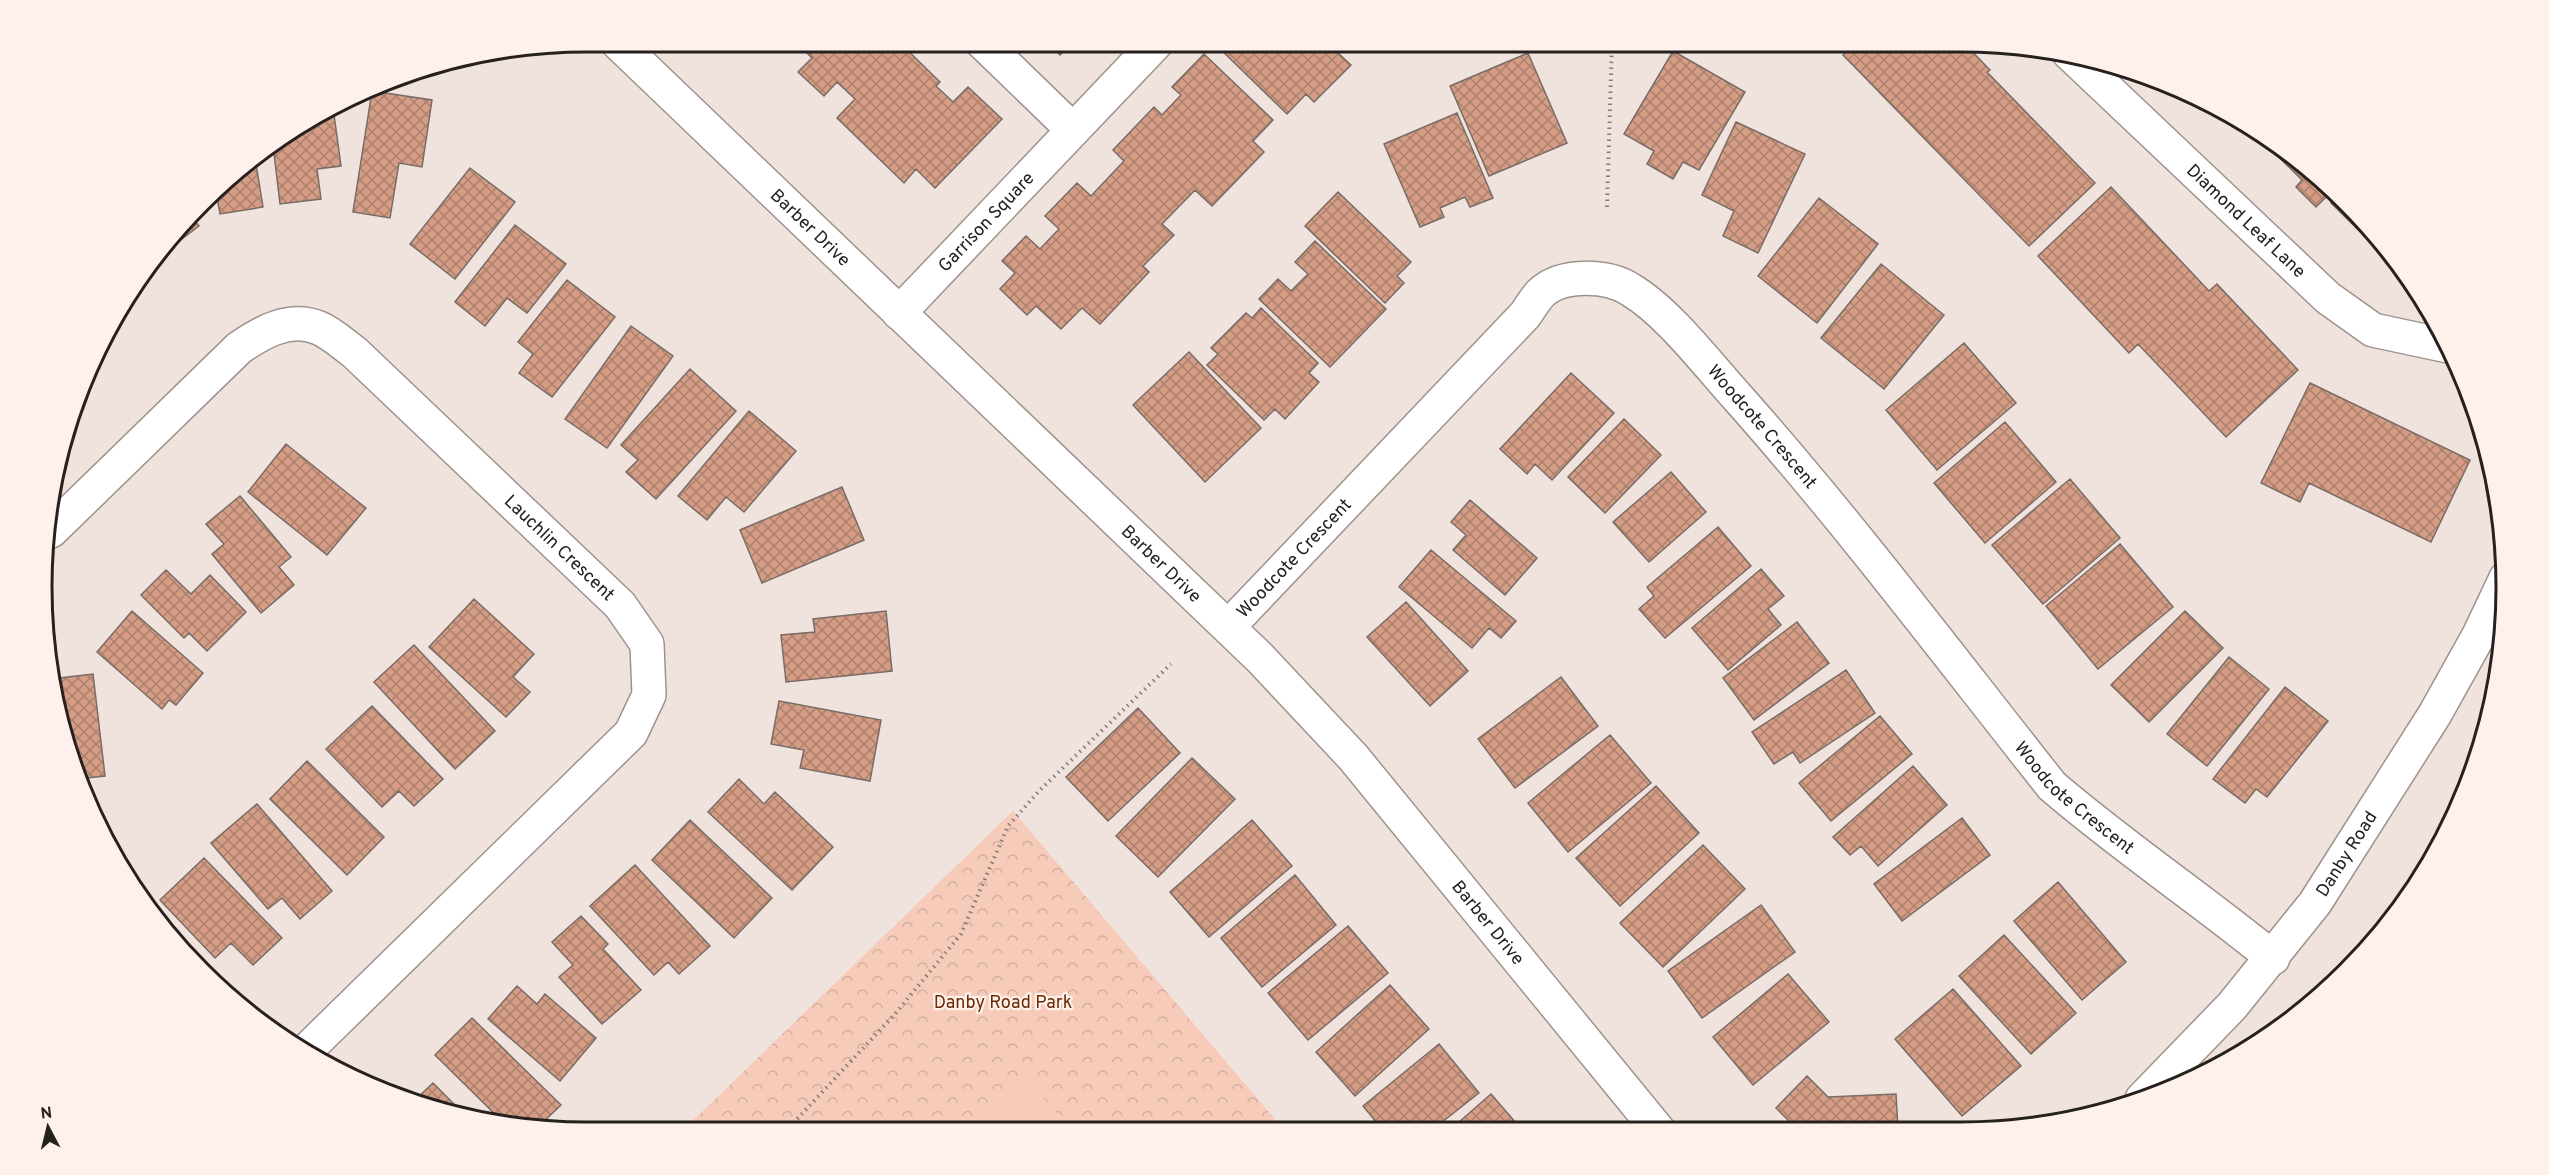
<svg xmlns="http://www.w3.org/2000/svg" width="2549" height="1175" font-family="Overpass,sans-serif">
	<defs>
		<pattern id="forest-crowns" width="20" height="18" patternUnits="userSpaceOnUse" patternTransform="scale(1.5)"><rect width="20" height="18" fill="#f6cbb9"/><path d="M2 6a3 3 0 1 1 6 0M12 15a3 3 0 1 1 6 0" fill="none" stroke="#d3ae9f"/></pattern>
		<pattern id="building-cross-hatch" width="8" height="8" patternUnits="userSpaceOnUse" patternTransform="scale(1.5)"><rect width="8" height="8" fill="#d59d85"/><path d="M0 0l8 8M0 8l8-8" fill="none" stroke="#ad806c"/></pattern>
	</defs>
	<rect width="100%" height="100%" fill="#f0e3dd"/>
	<path fill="url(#forest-crowns)" d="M1013,811L1285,1131L680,1133Z"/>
	<path fill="#f6cbb9" d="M1023,1075L1072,1131L958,1132Z"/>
	<path fill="url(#building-cross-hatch)" stroke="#786c67" stroke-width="1.5" d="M796,42H899L940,82L936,86L953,102L968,87L1002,119L935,188L916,169L904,183L837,118L855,99L837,82L824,96L798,72L812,58Z
		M1046,42H1072L1060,55Z
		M1347,42L1337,52L1351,65L1314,102L1306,94L1287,114L1214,43Z
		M1856,42H1963L1990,70L1987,72L2095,183L2029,246L1843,55Z
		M1673,51L1745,92L1699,170L1683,162L1673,179L1647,164L1654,151L1624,134Z
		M1528,53L1567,143L1489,176L1450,86Z
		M1204,54L1273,120L1253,141L1264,152L1212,206L1195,190L1162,224L1174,235L1143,266L1149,272L1100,324L1082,308L1061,329L1036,306L1027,315L1000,289L1015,273L1002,261L1026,236L1040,249L1059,229L1045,216L1077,183L1091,196L1124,161L1113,150L1154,107L1162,115L1181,95L1172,87Z
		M372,91L432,100L422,167L399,163L390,218L353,212Z
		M333,107L341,166L317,169L321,199L280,204L273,145L314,115Z
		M1457,113L1493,198L1470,207L1465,197L1440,208L1444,217L1420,227L1384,144Z
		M1736,122L1805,154L1758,253L1723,236L1734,211L1702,195Z
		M2244,123L2264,134L2333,190L2316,207L2296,187L2302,180Z
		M255,158L263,207L220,214L216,192L228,177Z
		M470,168L515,202L455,279L410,244Z
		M2111,187L2209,291L2217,284L2298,370L2226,437L2138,344L2129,353L2038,256Z
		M1338,192L1411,262L1397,276L1404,283L1385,303L1305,226Z
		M2339,195L2347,202L2405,273L2401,272L2331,203Z
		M1819,198L1878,244L1817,323L1758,276Z
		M193,219L199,226L169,249Z
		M515,225L566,264L527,313L507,298L485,326L455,302Z
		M1315,241L1386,309L1330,367L1259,299L1278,279L1291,291L1308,274L1295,262Z
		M1881,264L1944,315L1884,389L1821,338Z
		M567,280L615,317L552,397L519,373L533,354L518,342Z
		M1261,308L1318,363L1309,373L1319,382L1285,419L1275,409L1264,420L1207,365L1218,354L1211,348L1246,313L1252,318Z
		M631,326L673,356L607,448L565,419Z
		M1964,343L2016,403L1937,470L1886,410Z
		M1189,352L1261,428L1205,482L1133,405Z
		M690,369L736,411L656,499L626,472L638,460L621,445Z
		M1571,373L1614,413L1552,480L1535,464L1527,474L1500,449Z
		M2310,383L2470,460L2431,542L2309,483L2300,502L2261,483Z
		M749,411L796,451L744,512L726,497L707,520L678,496Z
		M1624,419L1661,455L1605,513L1568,477Z
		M2005,422L2056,482L1985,543L1934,483Z
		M286,444L366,508L327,555L248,492Z
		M1671,472L1706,512L1649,562L1613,522Z
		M2070,479L2120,538L2043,604L1992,545Z
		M842,487L864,540L762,583L740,530Z
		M240,496L291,557L279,567L294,585L261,613L212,554L224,544L206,524Z
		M1470,500L1537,558L1505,595L1453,550L1466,535L1451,522Z
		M1718,527L1751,566L1665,638L1639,609L1654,596L1647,587Z
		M2120,544L2173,607L2098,669L2046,606Z
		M1431,550L1516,621L1501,638L1489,628L1472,648L1399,587Z
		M1761,569L1784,596L1768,609L1781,625L1728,670L1692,628Z
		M166,570L191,594L210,575L246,612L207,651L189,633L184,638L141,595Z
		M474,599L534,654L513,677L530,692L506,717L429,647Z
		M1406,602L1468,671L1430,706L1367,637Z
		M132,611L203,673L176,705L169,700L162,709L97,652Z
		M886,611L892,671L786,682L781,635L815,632L813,619Z
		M2185,611L2223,648L2149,722L2111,685Z
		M1797,622L1829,663L1754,720L1723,678Z
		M414,645L495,731L455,769L374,682Z
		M2229,657L2269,689L2207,766L2167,734Z
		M1846,670L1875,713L1800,763L1793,752L1774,764L1752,732Z
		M93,674L105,776L78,779L74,763H71L51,679Z
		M1561,677L1598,726L1515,788L1478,739Z
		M2285,687L2328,721L2267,797L2256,789L2245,803L2213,779Z
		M779,701L881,720L870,781L800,768L804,750L771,744Z
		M372,706L443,779L414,806L399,791L382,807L326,749Z
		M1138,708L1180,753L1108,821L1066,777Z
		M1880,716L1912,754L1831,821L1799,783Z
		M1610,735L1651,783L1568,852L1528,803Z
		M1192,758L1235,799L1158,877L1116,836Z
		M307,761L384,837L347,875L270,799Z
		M1913,766L1947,805L1878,866L1861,846L1850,855L1833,837Z
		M739,779L764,804L775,792L833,847L792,890L708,812Z
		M1656,786L1699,833L1620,906L1576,858Z
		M257,804L332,891L300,919L282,898L268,909L211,843Z
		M1962,818L1990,855L1902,921L1874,884Z
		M690,820L772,898L734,938L652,860Z
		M1252,820L1292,866L1209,937L1170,892Z
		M1703,845L1745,889L1663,967L1620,923Z
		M204,858L282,938L253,965L231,943L215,958L160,900Z
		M635,865L710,946L679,974L668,962L654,975L590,906Z
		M1295,875L1336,925L1262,987L1221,938Z
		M2058,882L2126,962L2082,1000L2014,921Z
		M1761,905L1795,952L1702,1018L1668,971Z
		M581,916L608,944L603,949L641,990L602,1024L559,977L573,965L552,942Z
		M1348,926L1388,973L1308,1040L1268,993Z
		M2004,935L2076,1013L2031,1054L1959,976Z
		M202,966L228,989L224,993Z
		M1788,974L1829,1022L1753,1085L1713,1037Z
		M1390,985L1429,1029L1355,1096L1316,1052Z
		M517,986L537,1004L545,994L596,1038L560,1081L488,1019Z
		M1953,989L2021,1066L1962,1116L1895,1039Z
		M472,1018L561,1105L537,1128L506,1125L435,1055Z
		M1439,1044L1479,1093L1432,1130H1383L1363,1106Z
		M1807,1076L1828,1097L1896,1094L1898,1129H1797L1776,1108Z
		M433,1083L469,1119L413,1102Z
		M1491,1094L1516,1123L1509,1130H1450Z"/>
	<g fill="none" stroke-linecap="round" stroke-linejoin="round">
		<defs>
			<g id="street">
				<path d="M982,42L1073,130"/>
				<path id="s1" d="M2069,53L2328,298L2373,330L2448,346"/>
				<path id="s2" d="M899,313L1157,42"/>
				<path id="s3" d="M51,531L239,348C262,332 290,316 319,328C331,333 343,344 354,352L620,605L647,644L649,695L631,733L309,1048"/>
				<path id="s4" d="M1229,626L1525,315C1530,308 1535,299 1541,293C1562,273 1608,275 1631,290C1669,313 1708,365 1739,399C1849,523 1949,656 2052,786C2123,847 2201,899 2273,958"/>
			</g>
			<g id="secondary">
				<path id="s5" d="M617,42L1260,658L1353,757L1658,1130"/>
				<path id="s6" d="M2142,1099L2232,1006L2315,903L2435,714L2479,635L2506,578"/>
			</g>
		</defs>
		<use href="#street" stroke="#9f928d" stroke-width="36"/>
		<use href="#secondary" stroke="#9f928d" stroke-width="36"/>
		<path stroke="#857c78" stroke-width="4" stroke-dasharray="1.5 4.5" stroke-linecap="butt" d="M1607,207L1612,42
			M785,1132L895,1014L961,934L1008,826L1039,791L1171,664"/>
		<use href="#street" stroke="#fff" stroke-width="33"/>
		<use href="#secondary" stroke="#fff" stroke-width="33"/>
	</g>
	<g text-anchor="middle" stroke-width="4.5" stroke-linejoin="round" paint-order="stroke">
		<g font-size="18" fill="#26211f" stroke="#fef0ea">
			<text dy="6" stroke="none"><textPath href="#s1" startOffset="244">Diamond Leaf Lane</textPath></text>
			<text dy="6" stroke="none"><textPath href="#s2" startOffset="126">Garrison Square</textPath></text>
			<text dy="6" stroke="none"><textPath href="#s5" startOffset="268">Barber Drive</textPath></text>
			<text dy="6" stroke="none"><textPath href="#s4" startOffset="742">Woodcote Crescent</textPath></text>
			<text dy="6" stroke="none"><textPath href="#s3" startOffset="675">Lauchlin Crescent</textPath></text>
			<text dy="6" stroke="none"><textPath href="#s4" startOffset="94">Woodcote Crescent</textPath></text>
			<text dy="6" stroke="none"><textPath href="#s5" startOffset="754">Barber Drive</textPath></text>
			<text dy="6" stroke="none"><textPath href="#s4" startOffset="1228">Woodcote Crescent</textPath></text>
			<text dy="6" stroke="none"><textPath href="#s6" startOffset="320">Danby Road</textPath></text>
			<text dy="6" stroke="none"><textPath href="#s5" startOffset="1240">Barber Drive</textPath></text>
		</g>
		<g font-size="18" fill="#6d2904" stroke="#fef0ea">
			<text x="1003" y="1008">Danby Road Park</text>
		</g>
	</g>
	<path d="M0 0H2549V1175H0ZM587 52H1961A535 535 0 0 1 2496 587V587A535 535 0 0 1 1961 1122H587A535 535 0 0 1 52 587V587A535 535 0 0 1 587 52Z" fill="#fef0ea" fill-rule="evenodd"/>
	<path fill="none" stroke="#26211f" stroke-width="3" d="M587 52H1961A535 535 0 0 1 2496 587V587A535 535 0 0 1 1961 1122H587A535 535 0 0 1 52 587V587A535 535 0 0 1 587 52Z"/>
	<g transform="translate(48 1127) rotate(353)" stroke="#fef0ea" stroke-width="4.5" paint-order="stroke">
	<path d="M0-4.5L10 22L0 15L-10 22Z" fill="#26211f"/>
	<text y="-9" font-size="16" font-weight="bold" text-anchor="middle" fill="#26211f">N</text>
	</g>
</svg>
